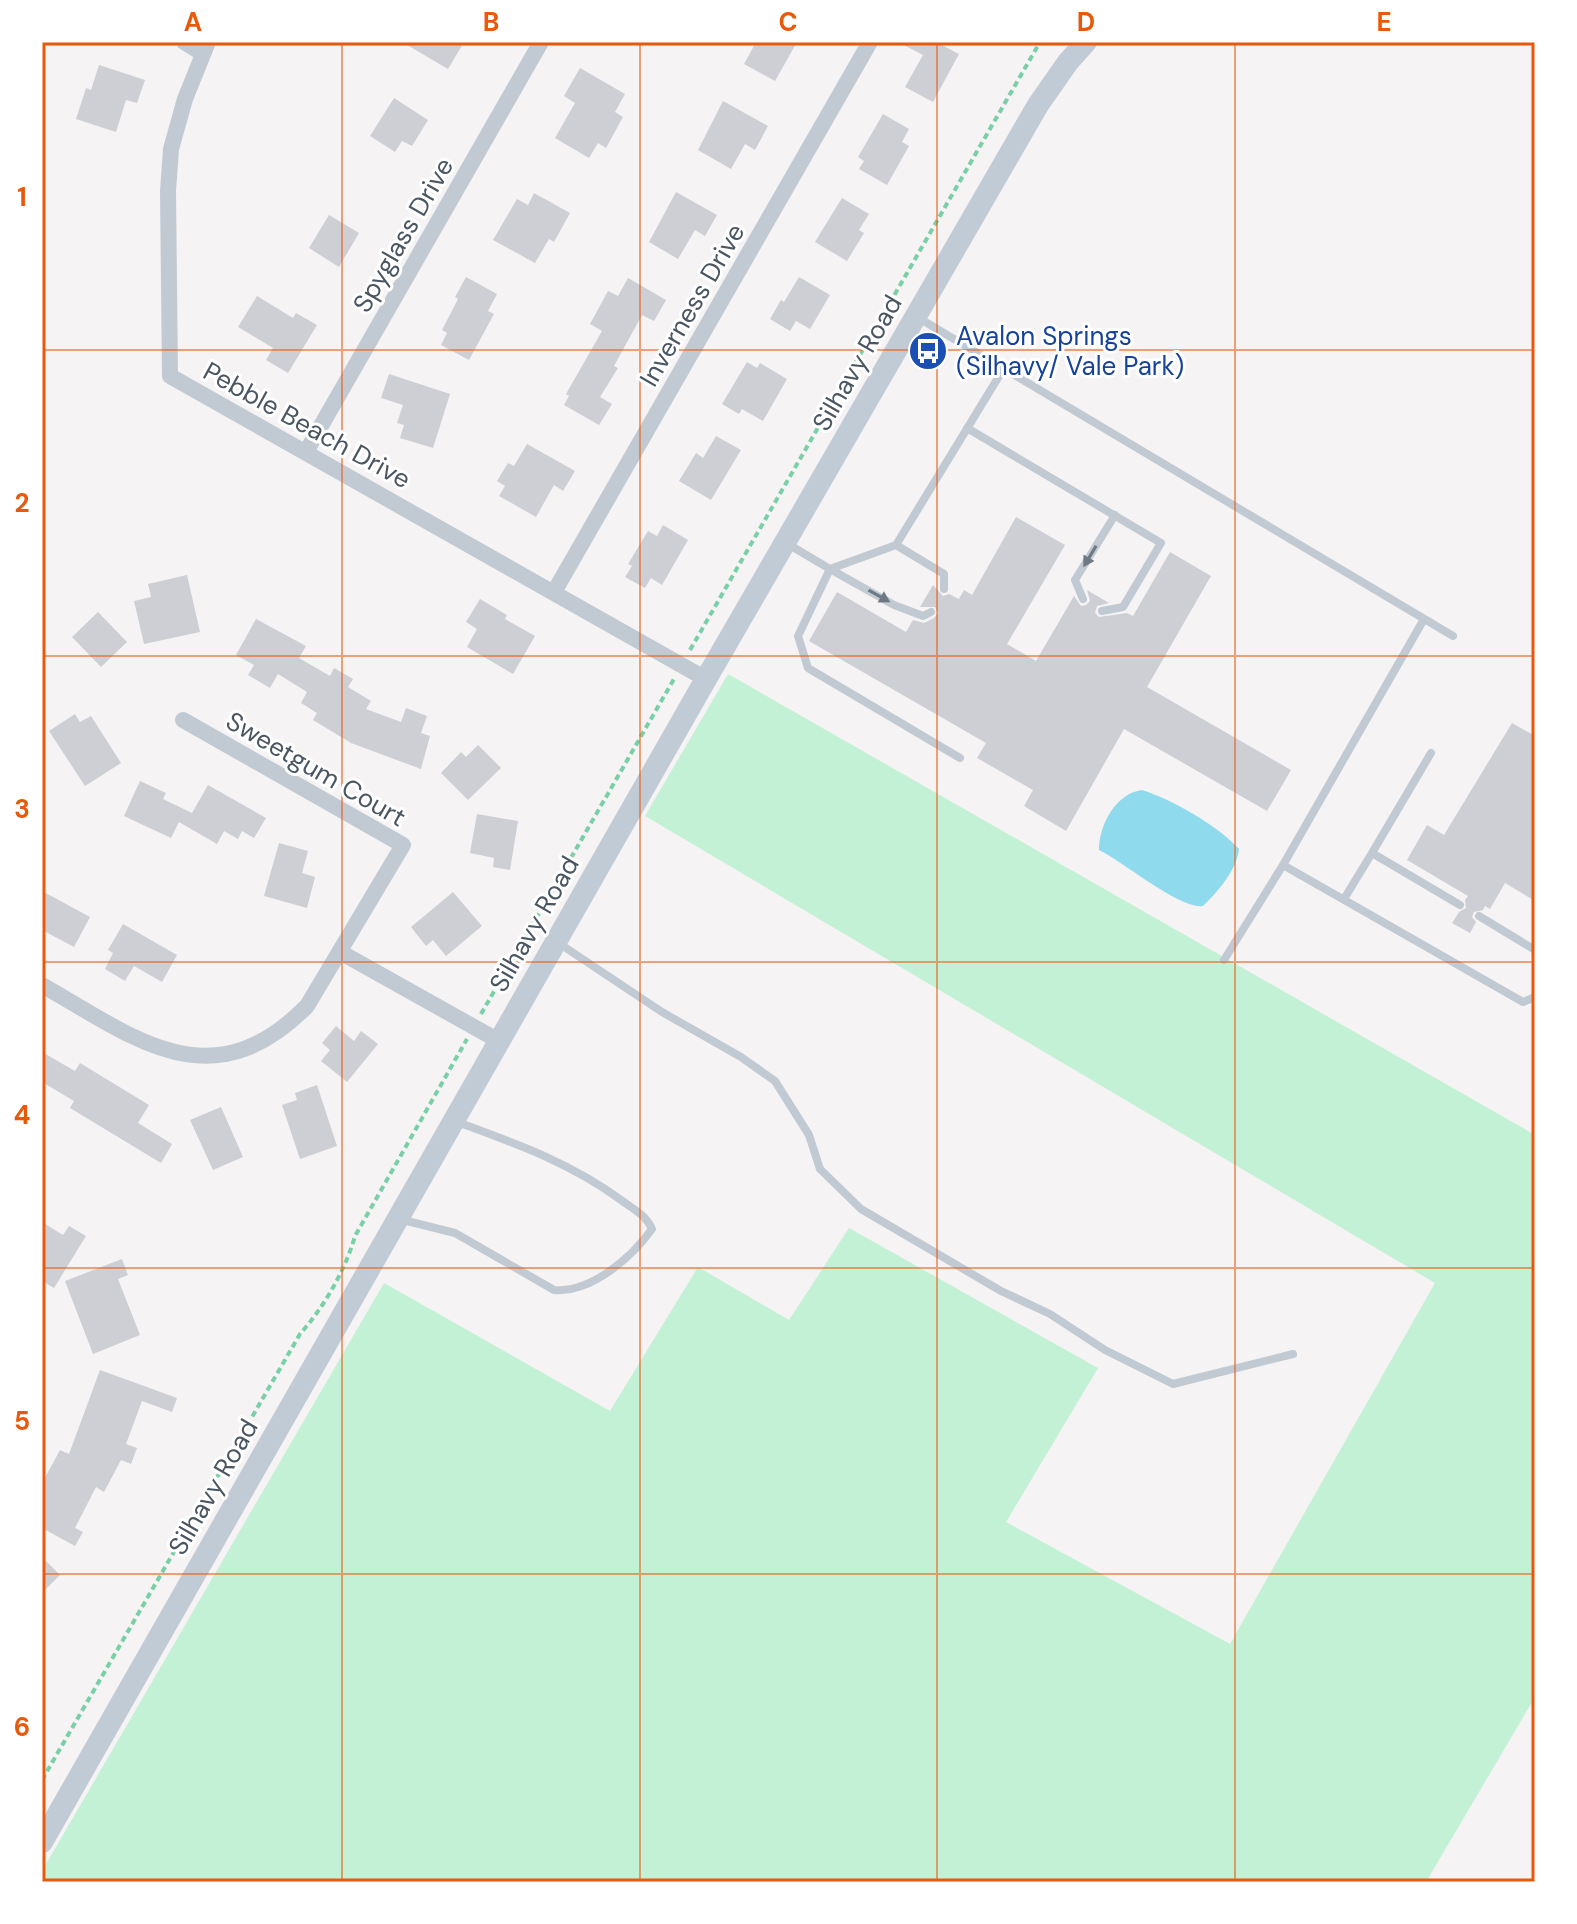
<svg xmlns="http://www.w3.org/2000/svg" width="1577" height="1924" font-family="'DM Sans',sans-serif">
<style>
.green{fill:#c3f1d5}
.water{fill:#90daee}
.building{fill:#cdcfd5}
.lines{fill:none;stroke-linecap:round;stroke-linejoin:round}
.path{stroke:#7ad0a6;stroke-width:4;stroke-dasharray:6 4;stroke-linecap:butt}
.lane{stroke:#c1cad2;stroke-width:8}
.street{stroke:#c1cad2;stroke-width:16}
.secondary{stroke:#c1cbd6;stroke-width:22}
.oneway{fill:#6e7983}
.grid{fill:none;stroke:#e8590c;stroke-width:2;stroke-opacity:0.55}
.labels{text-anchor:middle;stroke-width:6;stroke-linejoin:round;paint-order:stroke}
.street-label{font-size:26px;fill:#4a5661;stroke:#fff}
.transit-label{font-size:26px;fill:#164399;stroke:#fff;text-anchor:start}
.neatline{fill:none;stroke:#e8590c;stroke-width:3}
.grid-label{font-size:26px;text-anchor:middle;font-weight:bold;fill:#e8590c}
</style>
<rect width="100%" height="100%" fill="#f5f3f3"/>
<!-- green -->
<path class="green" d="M728,674L1535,1135V1697L1426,1882H42V1871L384,1283L610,1411L698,1267L789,1320L849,1228L1098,1368L1006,1522L1230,1644L1435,1283L645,816Z"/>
<!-- water -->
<path class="water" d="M1142,790C1173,800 1217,825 1239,849C1237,869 1218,892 1203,906C1179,909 1124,862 1099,850C1099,825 1116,793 1142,790Z"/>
<!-- building -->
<path class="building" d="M402,42H464L448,69Z
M756,42H797L775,81L744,64Z
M898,42H936L959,54L933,102L905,87L923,55Z
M99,65L145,80L137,103L126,100L116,132L76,119L86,88L91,90Z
M580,68L625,94L615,112L623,117L606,148L598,143L589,158L555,138L575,103L564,96Z
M394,98L428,120L412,146L402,141L395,152L370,136Z
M723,101L768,126L755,150L745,144L731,169L698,150Z
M883,114L909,129L902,142L909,146L887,185L859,169L864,161L858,157Z
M676,192L717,215L705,236L695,230L678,259L649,242Z
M534,193L570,213L554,242L549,239L535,263L493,240L517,199L528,205Z
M842,198L869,214L859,230L864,233L847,261L815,242Z
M329,215L359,233L339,267L309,248Z
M466,277L497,294L488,311L494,314L469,360L441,345L447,333L442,330L458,299L455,297Z
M799,277L830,295L810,329L796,321L790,331L770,319L781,300L784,302Z
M628,278L666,300L654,321L642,315L614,366L618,368L600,397L612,404L599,425L564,405L569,396L566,394L602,331L590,324L608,291L618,296Z
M257,296L293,318L296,313L317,325L288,373L266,360L273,348L238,327Z
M747,362L757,368L760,363L787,379L763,421L742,409L739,414L722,404Z
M389,374L450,394L433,448L400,438L404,425L397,423L403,405L381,398Z
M716,436L741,450L711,500L679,481L696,453L703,458Z
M527,444L575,471L563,491L554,485L536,517L499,496L505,486L497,481L508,463L514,466Z
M1016,517L1065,545L1007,644L1036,661L1074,596L1081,606L1086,605L1090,601L1087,590L1109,603L1097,606L1095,613L1099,617L1127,613L1133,616L1170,552L1211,576L1147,687L1291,770L1267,811L1124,729L1066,831L1024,806L1033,790L977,758L986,743L809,641L837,592L906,632L913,620L924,623L934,618L938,613L935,607H920L933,585L943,596L949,594L959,599L964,590L972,595Z
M663,525L688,540L662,585L651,578L645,588L625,577L632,566L628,564L648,531L657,536Z
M187,575L200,632L144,644L134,601L151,597L148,584Z
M480,599L507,615L505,619L535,636L513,674L467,647L477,629L466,622Z
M98,612L127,642L101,667L72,637Z
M256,619L306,646L299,658L330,676L334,668L353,679L348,687L371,701L366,709L401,722L406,708L427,716L421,733L430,736L421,769L351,743L313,720L317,713L301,703L307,692L278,674L270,688L248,675L254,665L236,655Z
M75,714L80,722L91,716L121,763L85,786L49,731Z
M1512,723L1535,736V901L1505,883L1490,909L1485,906L1483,910L1474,912L1472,917L1476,922L1470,933L1452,923L1459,912L1466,908L1465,900L1468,896L1407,860L1427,825L1444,835Z
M478,745L501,768L468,800L441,773L461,752L466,757Z
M140,781L166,793L163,799L192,813L208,785L266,818L254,838L242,831L238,839L224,831L217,844L179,822L171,838L124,816Z
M477,814L518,821L510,870L493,867L494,858L470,853Z
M279,843L308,851L302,873L315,877L307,908L264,896Z
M42,891L90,917L74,947L42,930Z
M453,892L482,926L446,956L433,940L426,946L411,927Z
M123,924L177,955L162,982L134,966L125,981L105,969L113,953L108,950Z
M336,1026L354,1041L361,1031L378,1044L347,1082L321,1061L330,1050L322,1043Z
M42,1052L75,1071L80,1063L149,1105L138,1123L172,1144L161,1163L70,1108L74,1101L42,1082Z
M317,1085L337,1146L300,1159L282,1105L297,1100L295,1093Z
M221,1107L243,1157L213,1170L190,1120Z
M42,1222L63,1235L69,1226L86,1236L54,1288L42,1281Z
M122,1259L128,1275L118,1279L140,1335L93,1354L65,1281Z
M100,1370L177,1398L172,1412L142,1401L126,1444L137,1448L131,1464L121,1460L104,1492L96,1487L75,1528L83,1532L75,1546L42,1528V1483L60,1450L69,1454Z
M42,1557L60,1575L42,1593Z"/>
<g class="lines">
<!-- path -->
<path class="path" d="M690,650L1040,42
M481,1014L674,679
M42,1780L300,1334C324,1307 345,1271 355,1236L467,1039"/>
<!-- lane -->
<path class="lane" d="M917,317L1453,636
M967,428L1161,543L1123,607L1102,611
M786,543L830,569L896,545L1004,368
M896,545L944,574V589
M1083,599L1075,580L1115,515
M931,612L923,616L894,605L830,569L798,636L808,668L960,758
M1372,853L1431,753
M1283,865L1523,1002L1535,997
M1344,899L1372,853L1460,905
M1479,916L1535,950
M557,942L662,1012L741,1057L775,1081L809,1135L820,1169L861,1209L1001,1291L1050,1314L1105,1350L1173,1384L1293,1354
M1224,960L1283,865L1424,619
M399,1219L455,1233L554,1290C591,1293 631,1258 652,1229C646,1215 633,1209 621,1200C569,1162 517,1144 457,1122"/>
<!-- street -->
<path class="street" d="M184,42L202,53
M208,42L185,99L171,149L168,191L170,376L706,679
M306,452L541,42
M554,592L870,42
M340,952L499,1041
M42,985C136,1039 212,1102 307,1006L403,845L183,720"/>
<!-- secondary -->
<path class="secondary" d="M42,1842L706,679L1038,105L1068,62L1086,42"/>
</g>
<!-- one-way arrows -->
<defs><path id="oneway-solid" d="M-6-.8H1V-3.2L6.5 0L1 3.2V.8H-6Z" transform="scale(2)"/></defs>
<g class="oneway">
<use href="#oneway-solid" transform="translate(1090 556) rotate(121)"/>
<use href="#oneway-solid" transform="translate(879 596) rotate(29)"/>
</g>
<!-- grid -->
<path class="grid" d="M342,42V1882M640,42V1882M937,42V1882M1235,42V1882M42,350H1535M42,656H1535M42,962H1535M42,1268H1535M42,1574H1535"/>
<!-- icons -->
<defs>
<g id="bus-disc" transform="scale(2)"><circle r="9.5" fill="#1a4fb4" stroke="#fff"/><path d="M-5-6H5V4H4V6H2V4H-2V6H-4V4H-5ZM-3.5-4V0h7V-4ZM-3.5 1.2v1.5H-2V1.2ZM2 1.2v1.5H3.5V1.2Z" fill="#fff"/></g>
</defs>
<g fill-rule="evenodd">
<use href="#bus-disc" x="928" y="351"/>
</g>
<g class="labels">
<!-- street labels -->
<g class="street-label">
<text transform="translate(403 235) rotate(-60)" y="9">Spyglass Drive</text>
<text transform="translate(692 305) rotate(-60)" y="9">Inverness Drive</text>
<text transform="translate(857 363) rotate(-60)" y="9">Silhavy Road</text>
<text transform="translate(307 425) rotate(29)" y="9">Pebble Beach Drive</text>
<text transform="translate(316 769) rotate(30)" y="9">Sweetgum Court</text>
<text transform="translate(534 924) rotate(-60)" y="9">Silhavy Road</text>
<text transform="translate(213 1487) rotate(-60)" y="9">Silhavy Road</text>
</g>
<!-- transit labels -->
<g class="transit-label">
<text x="956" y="345">Avalon Springs<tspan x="956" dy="30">(Silhavy/ Vale Park)</tspan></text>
</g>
</g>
<!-- border -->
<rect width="1577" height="1924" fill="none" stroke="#ffffff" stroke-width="88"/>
<rect x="44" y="44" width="1489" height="1836" class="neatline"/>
<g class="grid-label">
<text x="193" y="31">A</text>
<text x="491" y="31">B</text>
<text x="788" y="31">C</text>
<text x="1086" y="31">D</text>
<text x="1384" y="31">E</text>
<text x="22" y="206">1</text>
<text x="22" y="512">2</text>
<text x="22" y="818">3</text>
<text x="22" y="1124">4</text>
<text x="22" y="1430">5</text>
<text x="22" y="1736">6</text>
</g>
</svg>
